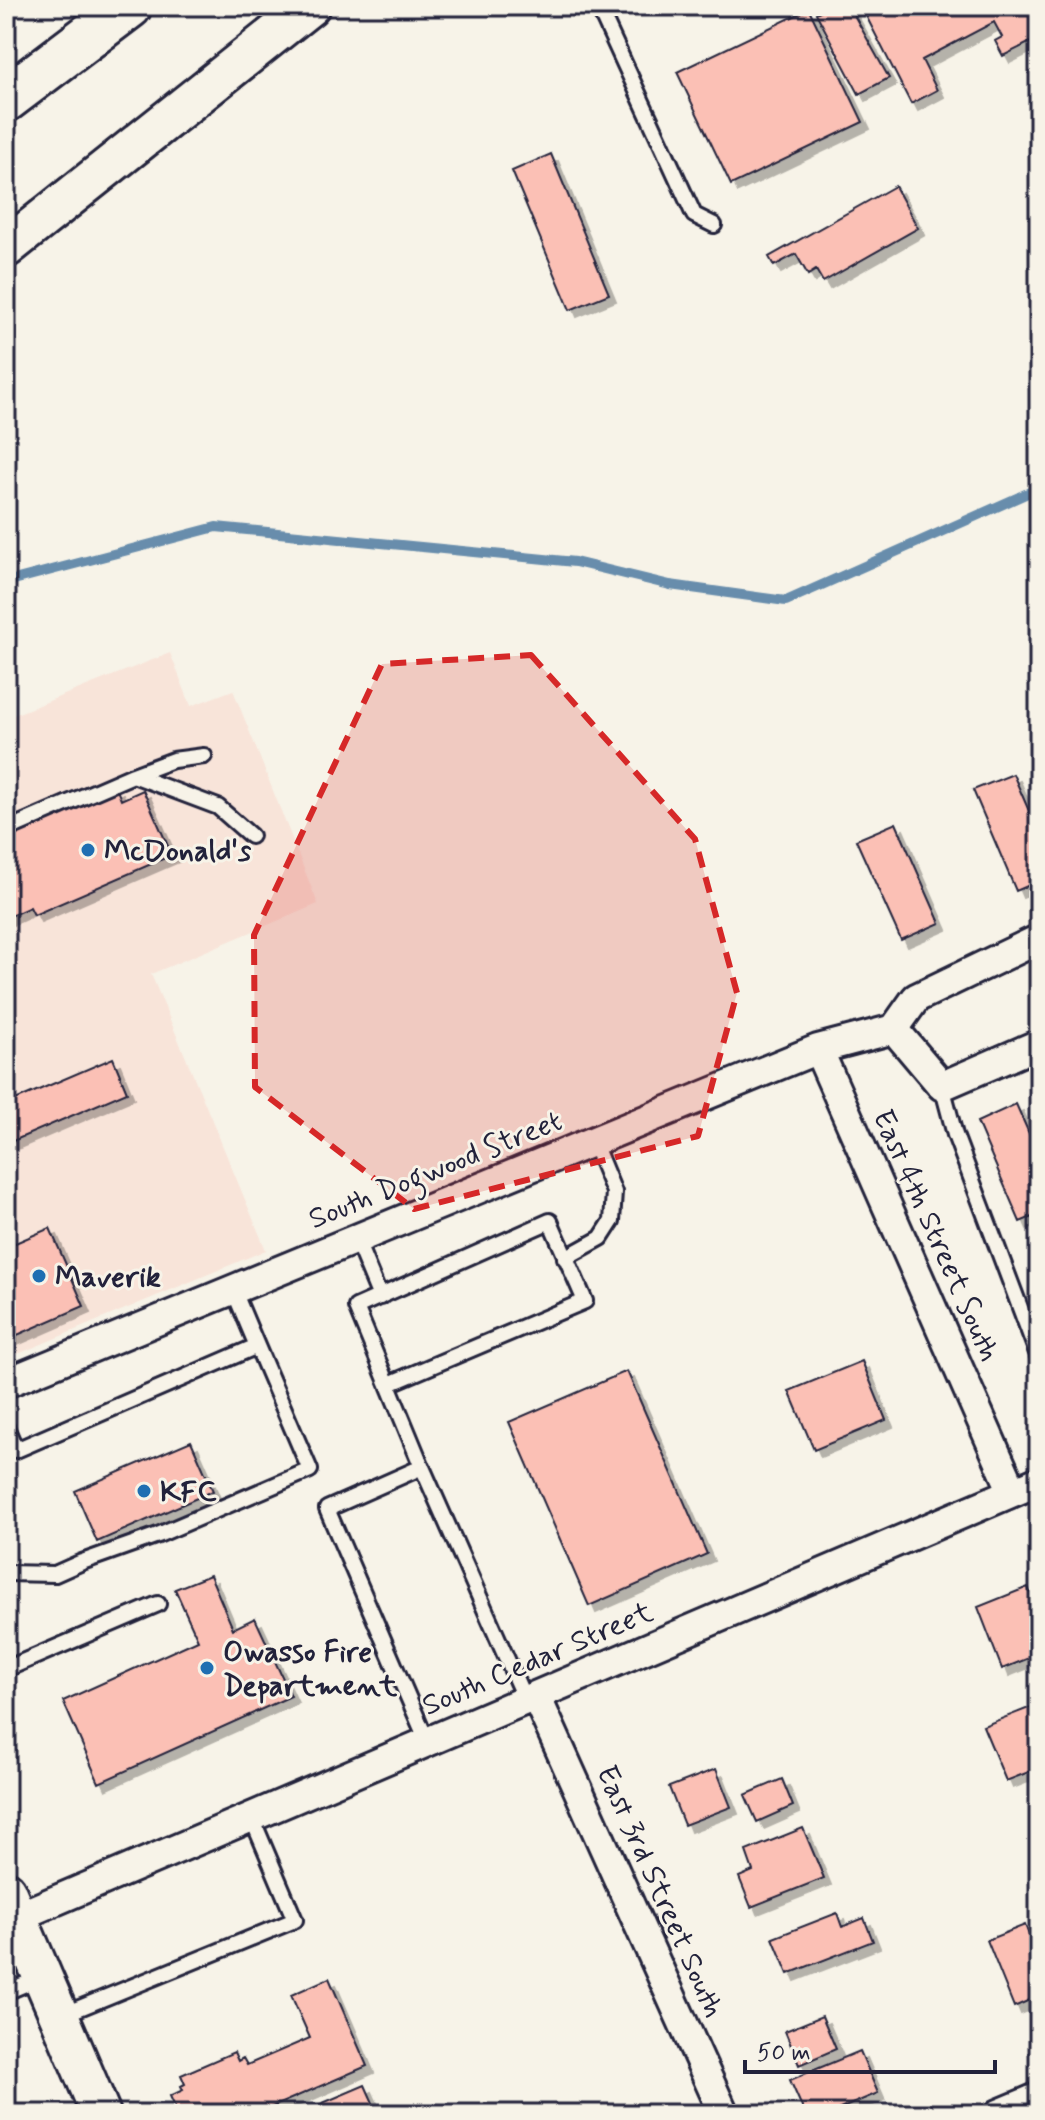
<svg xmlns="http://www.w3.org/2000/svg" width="1045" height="2120" font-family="Mynerve,sans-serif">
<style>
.built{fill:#f8e4d9}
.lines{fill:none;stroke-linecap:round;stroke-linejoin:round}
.stream{stroke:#688dac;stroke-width:10}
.building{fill:#fbc0b5;stroke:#22223b;stroke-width:2;filter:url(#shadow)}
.lane-casing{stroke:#22223b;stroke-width:20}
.street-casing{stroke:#22223b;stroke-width:34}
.secondary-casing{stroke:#22223b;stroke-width:44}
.highway-casing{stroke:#22223b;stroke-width:50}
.lane{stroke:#f7f3e8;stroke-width:14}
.street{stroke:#f7f3e8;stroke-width:28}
.secondary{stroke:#f7f3e8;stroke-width:38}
.highway{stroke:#f7f3e8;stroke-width:44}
.marked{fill:#d62828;fill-opacity:0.2;stroke:#d62828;stroke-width:6;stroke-dasharray:16 10;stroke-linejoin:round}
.poi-dot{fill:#1f6fb2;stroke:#f7f3e8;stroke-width:3}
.labels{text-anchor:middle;stroke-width:6;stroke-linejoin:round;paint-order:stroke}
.poi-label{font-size:30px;font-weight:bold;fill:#22223b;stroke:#f7f3e8;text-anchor:start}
.street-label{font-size:30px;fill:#22223b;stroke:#f7f3e8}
</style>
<defs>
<filter id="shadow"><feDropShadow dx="7" dy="7" stdDeviation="0" flood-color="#0004"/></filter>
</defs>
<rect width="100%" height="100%" fill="#f7f3e8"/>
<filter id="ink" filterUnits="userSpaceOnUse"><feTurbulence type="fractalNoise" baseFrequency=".0125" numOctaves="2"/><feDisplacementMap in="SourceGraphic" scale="16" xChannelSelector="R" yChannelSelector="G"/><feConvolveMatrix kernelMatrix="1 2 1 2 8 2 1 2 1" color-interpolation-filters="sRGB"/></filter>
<g filter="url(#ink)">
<!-- built -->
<path class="built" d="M170,653L191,706L233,690L318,904L151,974L266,1250L6,1359V718Z"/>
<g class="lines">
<!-- stream -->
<path class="stream" d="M6,582L216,527L575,562L670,585L786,601L1039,488"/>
</g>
<!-- building -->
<path class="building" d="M829,6H849L889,78L859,94L816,13Z
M861,6H1029L1039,25V38L1003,56L995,41L1002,37L994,22L922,60L937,90L911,104Z
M809,9L863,122L731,185L677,72Z
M551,154L609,294L570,310L512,171Z
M895,186L918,228L823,282L816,270L808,275L796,254L774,266L769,257Z
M1013,774L1039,834V881L1016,891L973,790Z
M116,787L121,800L143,790L172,855L34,915L30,907L6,918V845L16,841L13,832Z
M896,823L940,923L901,940L856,840Z
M113,1058L127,1092L6,1144V1104Z
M1016,1104L1039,1156V1214L1020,1222L977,1122Z
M50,1228L84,1306L6,1340V1247Z
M862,1361L886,1420L814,1450L789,1391Z
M627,1371L707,1554L589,1606L509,1422Z
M191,1441L213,1491L97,1542L75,1491Z
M210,1575L233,1629L255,1618L291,1696L99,1783L63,1701L198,1640L175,1589Z
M1028,1587L1039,1616V1654L1002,1669L978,1607Z
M1039,1704V1768L1006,1781L983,1726Z
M716,1769L731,1807L684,1825L669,1787Z
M782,1779L793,1806L757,1822L745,1795Z
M803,1828L824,1878L751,1907L739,1877L753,1871L746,1851Z
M837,1913L842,1927L864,1918L873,1941L788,1974L773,1938Z
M1025,1925L1039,1960V1996L1014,2007L987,1940Z
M329,1978L367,2066L256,2114H178L170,2096L183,2090L181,2086L185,2084L181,2075L234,2052L238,2061L243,2058L247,2065L310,2038L291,1995Z
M822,2016L836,2049L799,2065L785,2031Z
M860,2051L878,2093L828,2114H805L790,2080Z
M365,2085L378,2114H297Z"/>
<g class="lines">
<!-- lane casing -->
<g class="lane-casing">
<path id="lane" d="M598,6L694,215L714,225
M133,775L173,760L204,756
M6,824L15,826L133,775L218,807L251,836
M942,1086L955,1135L1039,1358
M356,1239L380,1297
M565,1258L601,1238L612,1221L614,1192L593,1141
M389,1384L585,1301L550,1221L356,1307L422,1467L525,1700
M6,1427L16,1450L257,1346L233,1289
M422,1467L327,1509L427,1741
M6,1573L55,1574L82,1562L158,1535L310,1470L257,1346
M6,1669L158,1604
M6,1992L42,1977
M60,2016L295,1920L251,1816"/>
</g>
<!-- street casing -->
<g class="street-casing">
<path id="street" d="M894,1029L942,1086L1039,1044
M818,1049L1013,1492
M6,1383L818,1049L894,1029L916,998L1039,939
M536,1696L724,2114
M17,1917L1039,1481
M999,2114L1039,2097"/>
</g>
<!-- secondary casing -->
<g class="secondary-casing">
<path id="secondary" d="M6,248L310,6
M6,1891L101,2114"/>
</g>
<!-- highway casing -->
<g class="highway-casing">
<path id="highway" d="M6,99L129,6"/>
</g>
<!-- lane -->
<use href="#lane" class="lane"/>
<!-- street -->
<use href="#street" class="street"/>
<!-- secondary -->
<use href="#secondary" class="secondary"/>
<!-- highway -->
<use href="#highway" class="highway"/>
</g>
</g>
<!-- marked area -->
<path class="marked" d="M531,655L695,839L737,993L698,1136L414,1209L255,1087L254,935L382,664Z"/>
<!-- markers -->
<g class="poi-dot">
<circle cx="88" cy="850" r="8"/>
<circle cx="39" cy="1276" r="8"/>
<circle cx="144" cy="1491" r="8"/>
<circle cx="207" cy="1668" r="8"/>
</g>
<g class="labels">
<!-- poi labels -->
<g class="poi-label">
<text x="104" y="860">McDonald's</text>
<text x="55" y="1286">Maverik</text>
<text x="160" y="1501">KFC</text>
<text x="223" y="1661">Owasso Fire<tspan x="223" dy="34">Department</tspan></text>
</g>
<!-- street labels -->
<g class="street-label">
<text transform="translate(435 1169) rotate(-22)" y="10">South Dogwood Street</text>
<text transform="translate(937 1235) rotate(66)" y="10">East 4th Street South</text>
<text transform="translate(537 1658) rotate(-23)" y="10">South Cedar Street</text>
<text transform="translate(661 1891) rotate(66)" y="10">East 3rd Street South</text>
</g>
</g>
<!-- margin -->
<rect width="1045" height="2120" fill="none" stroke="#f7f3e8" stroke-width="32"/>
<rect x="16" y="16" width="1013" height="2088" fill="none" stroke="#22223b" stroke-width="3" filter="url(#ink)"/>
<!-- scale -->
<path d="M745 2060v12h250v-12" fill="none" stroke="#22223b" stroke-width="4"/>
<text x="757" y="2060" font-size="24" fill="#22223b" stroke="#f7f3e8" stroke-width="6" paint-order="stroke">50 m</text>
</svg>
